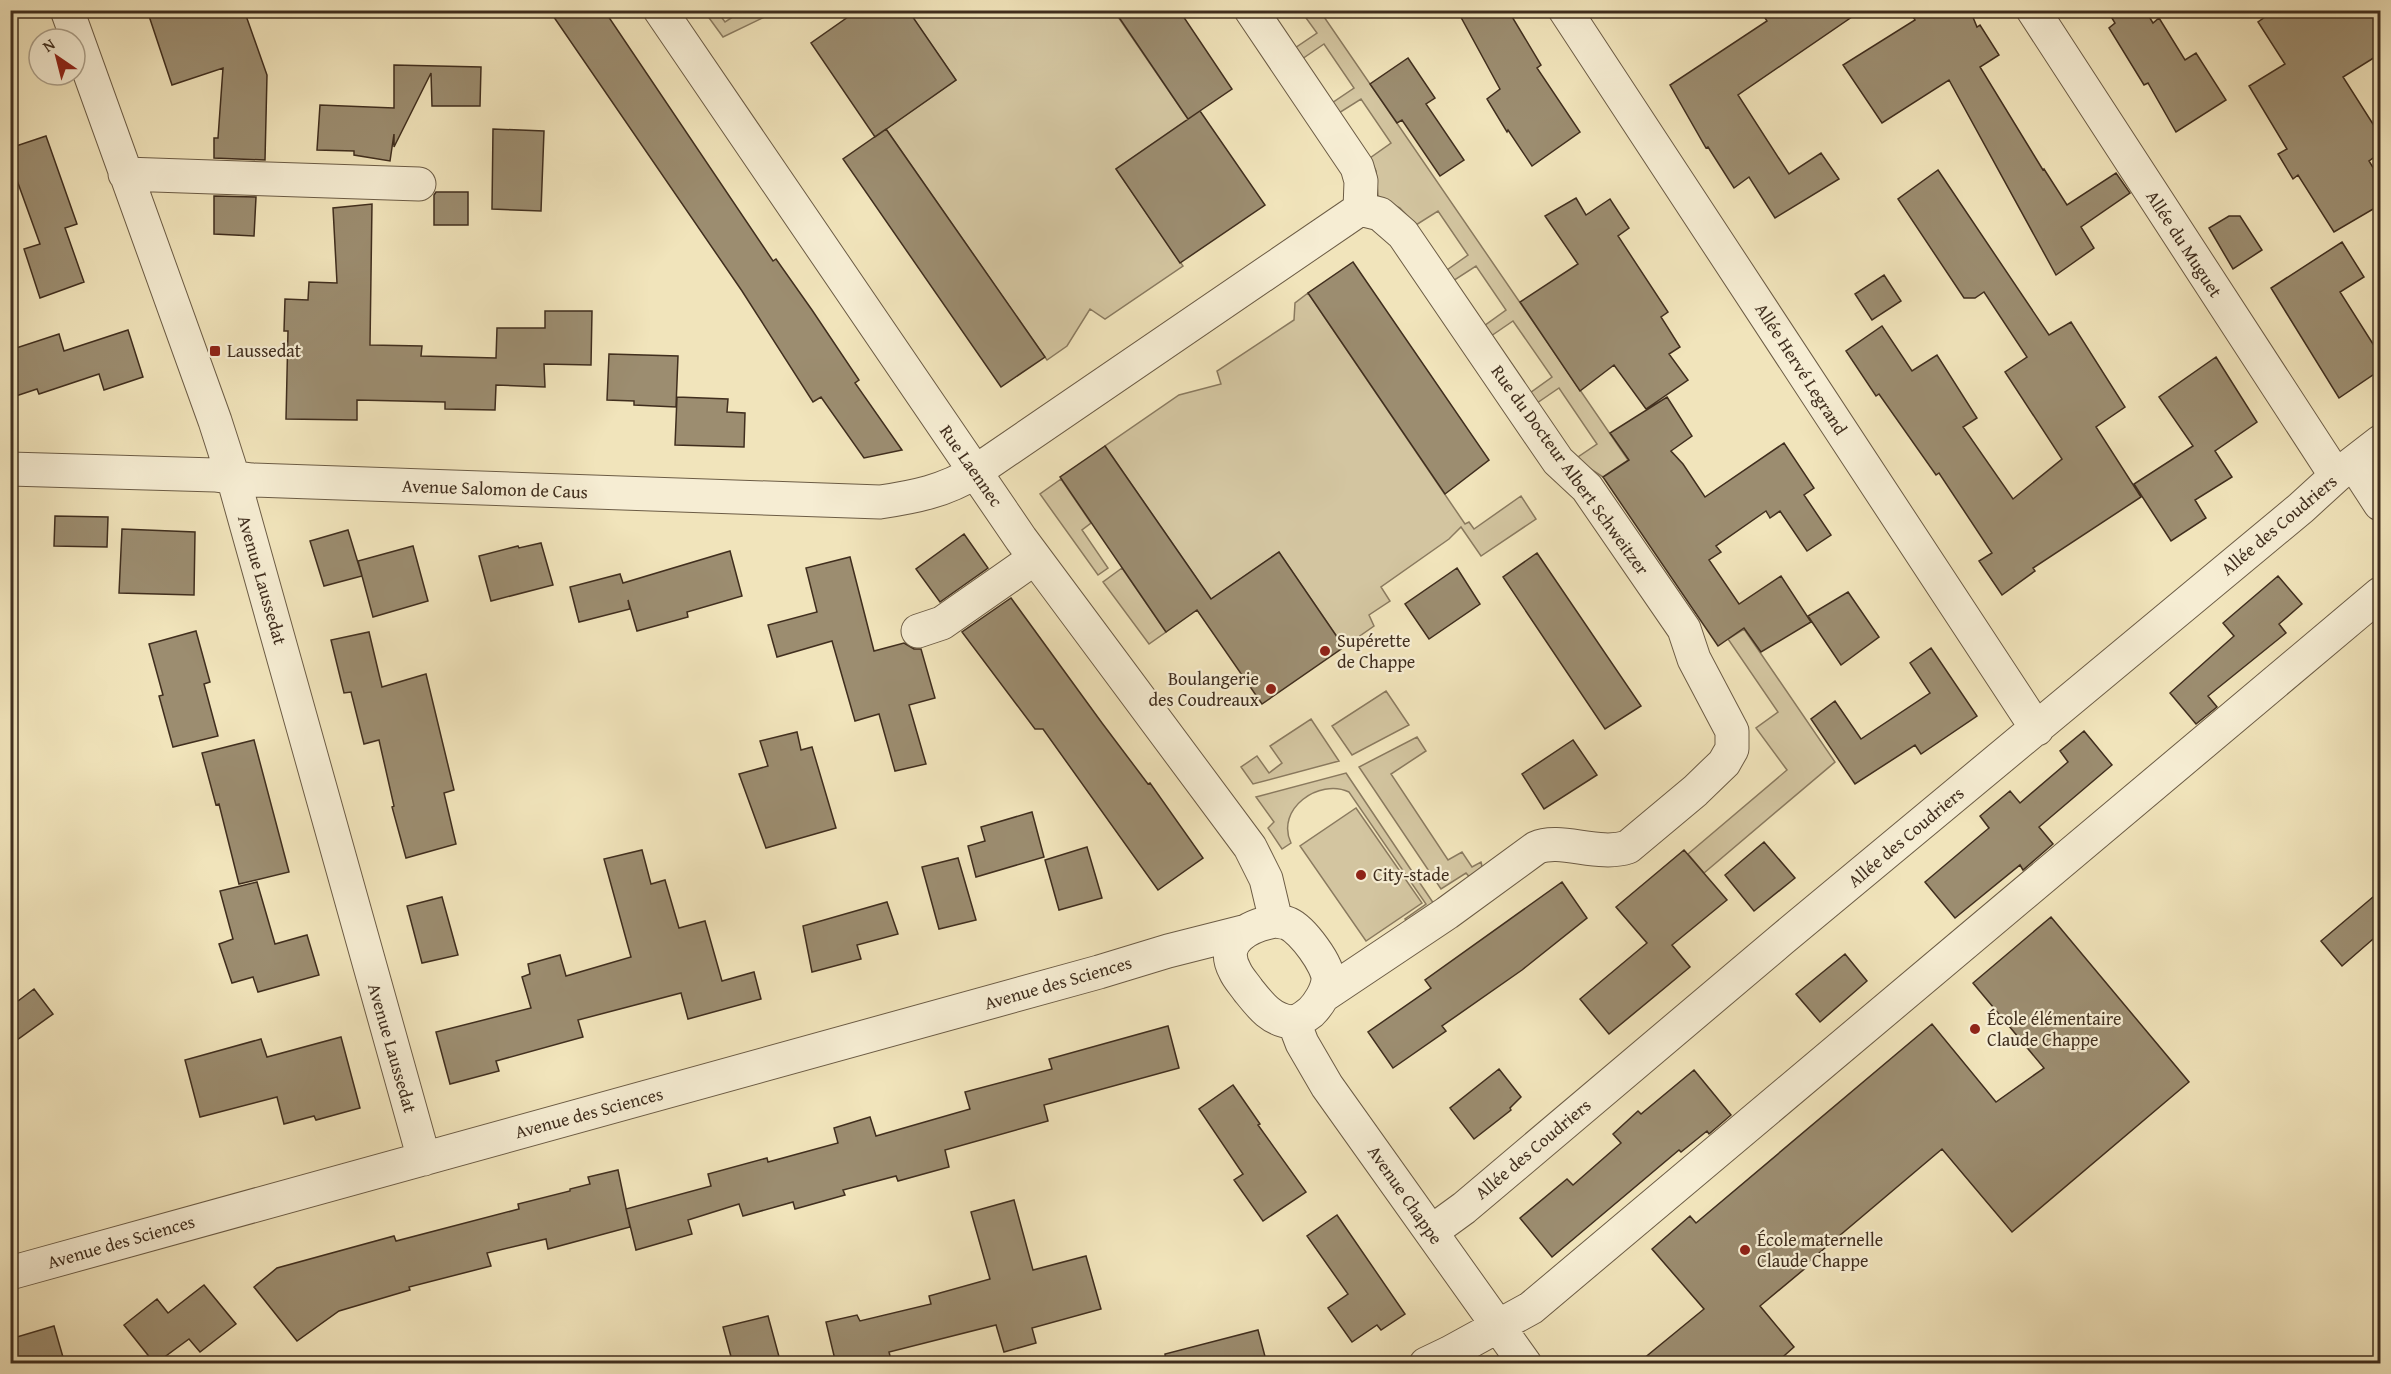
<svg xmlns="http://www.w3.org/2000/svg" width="2391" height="1374" font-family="'Gentium Book Plus',serif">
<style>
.green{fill:#d3c5a0;stroke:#8a7a5f;stroke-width:1.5}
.building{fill:#9c8d70;stroke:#402e1e;stroke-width:1.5}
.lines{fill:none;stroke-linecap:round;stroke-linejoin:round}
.minor-casing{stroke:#6c5c45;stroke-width:35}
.minor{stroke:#f6edd3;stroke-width:33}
.poi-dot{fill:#8f2418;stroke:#f6edd3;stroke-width:2}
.labels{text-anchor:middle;stroke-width:4.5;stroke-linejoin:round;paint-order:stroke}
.street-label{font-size:18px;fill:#402e1e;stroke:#f6edd3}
.poi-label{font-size:18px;fill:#402e1e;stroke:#f6edd3;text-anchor:start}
</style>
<rect width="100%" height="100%" fill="#f1e4bb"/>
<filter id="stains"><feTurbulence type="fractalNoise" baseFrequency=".00333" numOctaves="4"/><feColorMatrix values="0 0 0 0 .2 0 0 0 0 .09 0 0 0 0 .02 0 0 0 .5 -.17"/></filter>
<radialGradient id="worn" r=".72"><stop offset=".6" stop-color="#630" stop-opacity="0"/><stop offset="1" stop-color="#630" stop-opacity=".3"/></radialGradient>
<!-- green -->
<path class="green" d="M704,11H717L725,22L742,11H777L723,37Z
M908,11H1114L1188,119L1116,169L1183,266L1105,319L1090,309L1067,346L1047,360L886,129L956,80Z
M1301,11H1320L1628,460L1603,477L1575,459L1597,444L1559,388L1537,403L1530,393L1552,377L1513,321L1491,336L1484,326L1506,310L1476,266L1453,281L1447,270L1468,255L1438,211L1416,225L1400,208L1378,196L1376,171L1370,158L1391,143L1361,99L1339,113L1332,103L1354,88L1324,44L1302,59L1295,48L1317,33Z
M1308,293L1465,524L1469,522L1474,529L1521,496L1536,519L1481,556L1461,527L1449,539L1381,587L1390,601L1369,615L1374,626L1344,647L1279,552L1211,599L1105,446L1179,395L1221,384L1217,371L1294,320L1295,303Z
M1061,479L1091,523L1082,530L1108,568L1098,575L1040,494Z
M1122,568L1166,632L1149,644L1103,582Z
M1744,629L1835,762L1704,873L1688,854L1787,770L1756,728L1778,712L1728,639Z
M1386,691L1409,725L1352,755L1332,726Z
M1311,719L1339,761L1253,784L1241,767L1257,756L1269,773L1282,763L1270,746Z
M1417,737L1426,751L1391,774L1448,860L1462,852L1472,867L1481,862C1484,870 1477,875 1472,880L1466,873L1441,889L1359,767Z
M1346,773L1436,907L1408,923L1405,919L1426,904L1349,792C1319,778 1275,809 1291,843L1282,849L1268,828L1274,822L1256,797Z
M1356,808L1422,903L1366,941L1300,846Z"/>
<!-- building -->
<path class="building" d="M147,10H244L267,75L265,160L214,158V138H218L223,68L172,85Z
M549,10H604L773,261L776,259L812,310L859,380L855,383L902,450L864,458L821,397L813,402L742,291Z
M858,10H908L956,80L875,137L811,43Z
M1114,10H1179L1232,89L1188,119Z
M1457,10H1508L1541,65L1537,68L1580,132L1532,166L1508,130L1507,132L1487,99L1500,89Z
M1760,10H1862L1738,95L1789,174L1821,153L1839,179L1775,218L1749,177L1734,188L1708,147L1706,148L1670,85L1767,21Z
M1909,10H1970L1977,27L1980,25L1999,55L1980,67L2043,170L2044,169L2067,205L2116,173L2130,193L2081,227L2094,248L2056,275L1949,80L1882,123L1843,65L1915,20Z
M2107,10H2145L2153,23L2159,18L2185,60L2196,53L2226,100L2176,132L2148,83L2144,85L2109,28L2115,23Z
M2275,10H2380V54L2343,77L2380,135V153L2369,161L2380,179V205L2334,232L2298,175L2293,179L2278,154L2287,149L2249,86L2285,64L2258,22Z
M1408,58L1435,98L1426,104L1464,160L1440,176L1402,120L1397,123L1370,84Z
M394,65L481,67L480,106H432L431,73L394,147V134L390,161L354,155V151L317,150L320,105L394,108Z
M1200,111L1265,205L1180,263L1116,169Z
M493,129L544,131L541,211L492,209Z
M886,129L1045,357L1001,387L843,159Z
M46,136L77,224L65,228L84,282L40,298L24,249L40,244L10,161V148Z
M1938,170L2049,335L2071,322L2125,407L2096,427L2141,497L2033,568L2035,571L2002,595L1979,561L1992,553L1939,473L1936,475L1879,394L1876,396L1846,351L1882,326L1912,371L1937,355L1977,418L1963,427L2013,499L2062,459L2005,372L2027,357L1984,292L1975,298H1964L1898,199Z
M436,192H468V225H434V195Z
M214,196L256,197L254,236L214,234Z
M1576,198L1586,215L1610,199L1629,228L1618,236L1668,312L1661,317L1680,347L1669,354L1688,380L1646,409L1614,365L1580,391L1520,302L1578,264L1545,216Z
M372,204L370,345L422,346L421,356L496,358L497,328H545V311H592L591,365L544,364L545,387L496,385L495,410L445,409V402L357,400V420L286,419L288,331H284L285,299L308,300L309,282L337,283L333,208Z
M2229,216H2240L2262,250L2233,269L2209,228Z
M2342,242L2364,277L2340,292L2380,355V370L2339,398L2271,288Z
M1353,262L1489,460L1445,494L1308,293Z
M1884,275L1901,301L1872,320L1855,294Z
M128,330L143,377L104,390L99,374L39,394L37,389L10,398V350L59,334L64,351Z
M609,354L678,356L676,407L634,405V401L607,400Z
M2216,357L2257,422L2215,451L2232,477L2195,500L2206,518L2171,541L2134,484L2193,446L2159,397Z
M677,397L728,399L727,412L745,413L744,447L675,445Z
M1667,397L1692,436L1671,451L1683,464L1705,497L1784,443L1814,488L1804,495L1831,535L1807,551L1780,511L1770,518L1766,511L1716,546L1721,552L1709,560L1739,604L1781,576L1811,622L1761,652L1744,628L1718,646L1603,477L1629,460L1610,433Z
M1105,446L1211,599L1279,552L1344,647L1262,704L1197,610L1166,632L1060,477Z
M55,516L108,517L107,547L54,546Z
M122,529L195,532L194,595L119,593Z
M348,530L362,576L324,586L310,541Z
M964,534L988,568L940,602L916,569Z
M541,543L553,585L491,601L479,556L518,546L519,548Z
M413,546L428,601L373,617L358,561Z
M730,551L742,596L687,612L688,617L637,631L628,600L630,609L579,622L570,587L620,574L623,583Z
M1537,553L1641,706L1605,729L1503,577Z
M850,557L874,651L904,643L914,649H921L935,698L909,705L926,764L895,771L879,714L855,721L832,641L777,657L768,625L817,612L806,568Z
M1457,568L1480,604L1429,639L1405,604Z
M2278,576L2302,604L2279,624L2286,633L2208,696L2217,707L2196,724L2170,693L2234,636L2223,623Z
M1848,592L1879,637L1841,665L1808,616Z
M1011,598L1102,723L1148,784L1150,783L1203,858L1158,890L1043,729H1035L962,632Z
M196,631L210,682L204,684L218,736L173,747L159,696L163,695L149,644Z
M369,632L382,687L426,674L454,790L444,793L456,844L406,858L392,807L394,806L379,740L364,744L351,692L344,693L331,640Z
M1931,648L1977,716L1921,754L1915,745L1855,784L1811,719L1835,701L1861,739L1930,693L1910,663Z
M2084,731L2112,765L2039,827L2053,844L2023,870L2020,865L1955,918L1925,882L1989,828L1980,816L2010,791L2020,803L2068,762L2060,751Z
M797,732L801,750L812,747L836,828L766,848L739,774L768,766L760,741Z
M254,740L289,872L239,884L219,804L216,805L202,753Z
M1573,740L1597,775L1544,809L1522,774Z
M1032,812L1044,857L976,877L968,846L985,841L981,827Z
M1764,842L1795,878L1754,911L1725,875Z
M1087,847L1102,898L1059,910L1045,860Z
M642,850L651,884L665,880L679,928L705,921L722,981L754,972L761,999L688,1019L681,993L578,1020L583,1037L496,1061L499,1071L450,1084L436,1032L531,1008L522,977L530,974L528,964L560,955L566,976L631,957L604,859Z
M1684,850L1727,900L1672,945L1690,967L1609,1034L1580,999L1647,943L1616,907Z
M958,858L976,920L939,929L922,867Z
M257,882L275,944L307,935L319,975L258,992L253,977L232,983L219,944L233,939L220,891Z
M1562,882L1587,918L1522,970L1442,1026L1446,1031L1393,1068L1368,1032L1431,988L1425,980Z
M2380,891V933L2342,966L2321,941Z
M442,897L458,955L422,963L407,906Z
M887,902L898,934L857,945L861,959L812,972L803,926Z
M2051,917L2189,1082L2012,1232L1942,1149L1806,1264L1808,1266L1760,1306L1794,1347L1775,1364H1637L1704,1309L1652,1249L1690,1216L1696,1223L1932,1024L1996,1102L2044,1068L1973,983Z
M1845,954L1867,981L1820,1022L1796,994Z
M34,989L53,1014L10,1045V1007Z
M1168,1026L1179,1068L1044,1105L1048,1121L945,1150L949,1167L898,1181L896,1176L843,1190L845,1195L795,1209L793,1202L743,1216L739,1204L688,1220L692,1234L636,1250L626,1209L711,1186L708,1174L767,1158L768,1162L838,1143L834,1128L870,1117L876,1136L970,1109L965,1092L1052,1069L1049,1059Z
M341,1037L360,1108L316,1120L314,1116L284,1124L277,1097L200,1117L185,1060L261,1039L267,1057Z
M1499,1069L1521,1097L1510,1108L1511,1110L1474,1139L1450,1108Z
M1694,1070L1731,1115L1709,1134L1707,1131L1681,1152L1679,1150L1552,1257L1520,1218L1567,1179L1573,1185L1621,1143L1613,1134L1638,1111L1641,1114Z
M1233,1085L1260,1124L1258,1125L1306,1192L1263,1221L1234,1180L1243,1174L1199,1109Z
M618,1170L630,1227L548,1249L546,1239L487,1253L491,1266L409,1287L410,1290L339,1311L297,1341L254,1287L277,1268L394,1236L396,1241L519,1209L518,1204L570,1191V1189L590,1184L588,1177Z
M1014,1200L1033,1270L1086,1256L1101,1309L1032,1328L1036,1343L1004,1352L996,1325L889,1352L892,1364H836L826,1322L857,1315L860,1321L931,1304L929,1296L990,1279L971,1212Z
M1337,1215L1405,1314L1381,1330L1377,1325L1352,1342L1328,1308L1348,1294L1307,1236Z
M204,1285L236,1324L200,1352L189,1339L155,1364L124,1325L157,1299L168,1313Z
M768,1316L781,1364H733L723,1327Z
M54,1326L65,1364H10V1339Z
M1258,1330L1267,1364H1166L1165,1354Z"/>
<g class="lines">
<!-- minor casing -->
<g class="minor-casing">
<path id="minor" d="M67,10L215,421L233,477L424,1159
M660,10L1021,539L1250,847L1266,879L1276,921
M1251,10L1357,167L1361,181L1360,209
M1565,10L2037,729
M2033,10L2336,476
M125,174L419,184
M2354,464L2380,504
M10,469L215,475L252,480L880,502C914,497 945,491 975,472L1360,209
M918,631L942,623L1035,558
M1276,921C1280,922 1285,922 1289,924C1302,930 1329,965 1328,980C1327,991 1319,1004 1311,1012C1306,1016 1298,1022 1291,1022C1271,1020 1260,1005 1248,990C1244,984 1238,978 1235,971C1218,940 1251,925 1276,921Z
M1323,996L1447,913L1536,848C1560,837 1598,857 1628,847L1695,791L1724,763L1732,749V731L1694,659L1684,629L1587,488L1558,461L1403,234L1380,214L1360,209
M1294,1022L1302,1043L1327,1086L1525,1364
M1431,1232L1464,1208L1781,940L2301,508L2336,476L2380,442
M10,1273L1099,972L1168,951L1243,932
M1426,1364L1449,1353L1531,1308L2380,594"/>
</g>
<!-- minor -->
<use href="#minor" class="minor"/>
</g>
<!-- markers -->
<g class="poi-dot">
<rect x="209" y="345" width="12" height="12" rx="3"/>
<circle cx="1325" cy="651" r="6"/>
<circle cx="1271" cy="689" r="6"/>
<circle cx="1361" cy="875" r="6"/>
<circle cx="1975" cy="1029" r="6"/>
<circle cx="1745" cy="1250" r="6"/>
</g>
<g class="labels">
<!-- street labels -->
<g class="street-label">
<text transform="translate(2184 244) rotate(57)" y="6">Allée du Muguet</text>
<text transform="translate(1801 369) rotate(57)" y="6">Allée Hervé Legrand</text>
<text transform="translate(971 466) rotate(55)" y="6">Rue Laennec</text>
<text transform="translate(1570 470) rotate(54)" y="6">Rue du Docteur Albert Schweitzer</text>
<text transform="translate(495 489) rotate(2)" y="6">Avenue Salomon de Caus</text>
<text transform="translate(2279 525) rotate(-40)" y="6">Allée des Coudriers</text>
<text transform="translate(262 580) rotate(74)" y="6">Avenue Laussedat</text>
<text transform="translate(1906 837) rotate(-40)" y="6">Allée des Coudriers</text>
<text transform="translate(1058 983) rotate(-16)" y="6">Avenue des Sciences</text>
<text transform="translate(392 1048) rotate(74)" y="6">Avenue Laussedat</text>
<text transform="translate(589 1113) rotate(-15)" y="6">Avenue des Sciences</text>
<text transform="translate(1533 1149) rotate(-40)" y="6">Allée des Coudriers</text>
<text transform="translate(1405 1195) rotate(55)" y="6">Avenue Chappe</text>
<text transform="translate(121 1242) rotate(-16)" y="6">Avenue des Sciences</text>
</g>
<!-- poi labels -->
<g class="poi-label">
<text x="227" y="357">Laussedat</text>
<text x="1337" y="647">Supérette<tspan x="1337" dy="21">de Chappe</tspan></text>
<text x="1259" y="685" text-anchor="end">Boulangerie<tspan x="1259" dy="21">des Coudreaux</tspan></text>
<text x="1373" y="881">City-stade</text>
<text x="1987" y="1025">École élémentaire<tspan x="1987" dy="21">Claude Chappe</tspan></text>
<text x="1757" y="1246">École maternelle<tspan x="1757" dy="21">Claude Chappe</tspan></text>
</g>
</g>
<!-- margin -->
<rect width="2391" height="1374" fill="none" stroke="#f1e4bb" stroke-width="36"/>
<rect x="12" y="12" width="2367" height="1350" fill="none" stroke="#402e1e" stroke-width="3"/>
<rect x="18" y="18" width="2355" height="1338" fill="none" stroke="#402e1e" stroke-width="1.5"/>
<!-- north arrow -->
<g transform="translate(57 57) rotate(325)"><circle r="28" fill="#f6edd3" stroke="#ada18b" stroke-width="1.5"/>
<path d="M0-4.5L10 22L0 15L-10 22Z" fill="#8f2418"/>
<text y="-9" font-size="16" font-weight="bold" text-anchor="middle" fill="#402e1e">N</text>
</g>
<rect width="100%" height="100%" filter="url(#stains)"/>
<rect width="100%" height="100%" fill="url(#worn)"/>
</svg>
